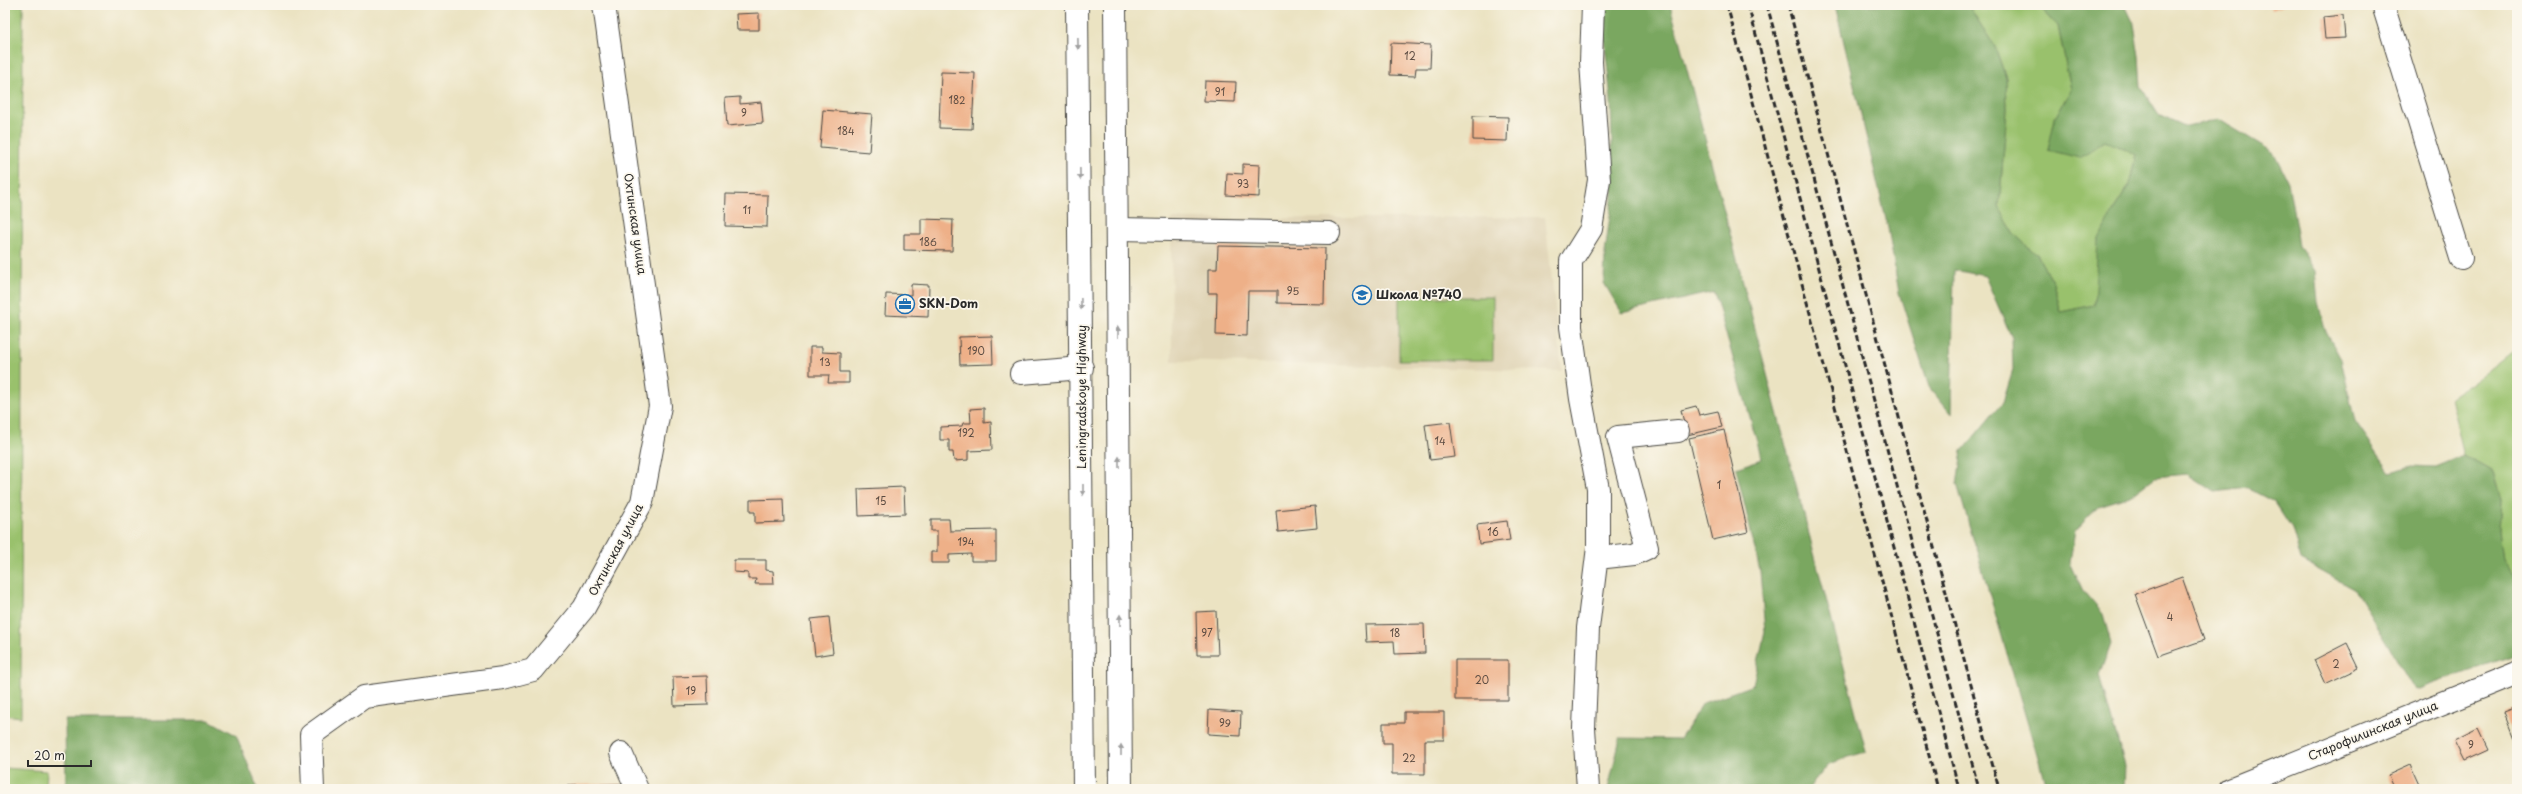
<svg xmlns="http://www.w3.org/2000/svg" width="2522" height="794" font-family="'Playpen Sans',sans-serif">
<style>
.built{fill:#dfd3b4}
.green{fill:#99c16c;stroke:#62764c}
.forest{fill:#7aa760;stroke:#526946}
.building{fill:#eeb088}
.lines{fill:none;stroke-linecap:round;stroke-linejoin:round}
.minor-casing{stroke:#484742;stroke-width:24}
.highway-casing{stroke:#484742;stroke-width:24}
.minor{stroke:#fff;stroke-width:22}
.highway{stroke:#fff;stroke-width:22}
.rail{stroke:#2b2b2b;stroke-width:3;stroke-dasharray:6 3;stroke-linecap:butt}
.oneway{fill:#a0a0a0}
.labels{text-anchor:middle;stroke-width:3.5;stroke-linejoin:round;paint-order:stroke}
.number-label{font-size:10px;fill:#5c4c42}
.street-label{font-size:12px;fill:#2b2b2b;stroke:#fbf7ec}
.poi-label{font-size:12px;font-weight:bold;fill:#2b2b2b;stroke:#fbf7ec;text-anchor:start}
</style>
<rect width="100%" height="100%" fill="#fbf7ec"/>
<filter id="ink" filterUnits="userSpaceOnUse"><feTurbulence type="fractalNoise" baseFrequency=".025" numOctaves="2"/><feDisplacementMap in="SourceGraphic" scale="8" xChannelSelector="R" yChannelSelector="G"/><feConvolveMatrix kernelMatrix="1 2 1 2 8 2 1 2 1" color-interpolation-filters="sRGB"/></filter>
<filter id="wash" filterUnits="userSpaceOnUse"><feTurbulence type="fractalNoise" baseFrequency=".012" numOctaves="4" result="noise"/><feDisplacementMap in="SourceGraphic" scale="16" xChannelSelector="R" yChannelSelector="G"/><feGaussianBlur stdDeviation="0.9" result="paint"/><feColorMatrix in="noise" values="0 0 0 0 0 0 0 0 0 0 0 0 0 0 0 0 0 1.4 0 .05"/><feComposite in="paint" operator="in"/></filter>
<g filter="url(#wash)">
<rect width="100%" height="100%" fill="#ebe3c2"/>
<!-- built -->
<path class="built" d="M1545,217L1562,371L1172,361L1171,219Z"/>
<!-- green -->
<path class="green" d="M5,5H23L21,717L5,715Z
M1968,5H2038L2058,26L2071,89L2055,118L2080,158L2105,141L2136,154L2129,186L2112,212L2097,274L2094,305L2061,312L2053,283L2037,255L2014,234L1999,207L2007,109L2006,78L1995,47Z
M1399,297H1493V360H1399Z
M2517,348V582L2503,560L2499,530L2501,500L2493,471L2464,455L2450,397L2480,377Z
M5,768L47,771L46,789H5Z"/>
<!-- forest -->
<path class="forest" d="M1604,5H1670L1866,751L1829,764L1808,789H1608L1620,738L1680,739L1703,703L1753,685L1765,632L1760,571L1736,468L1762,459L1714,292L1622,313L1604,283L1605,253L1613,193L1611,101L1603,25Z
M1835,5H1968L1995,47L2006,78L2007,109L1999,207L2014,234L2037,255L2053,283L2061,312L2094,305L2098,241L2112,212L2129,186L2136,154L2105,141L2080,158L2048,150L2055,118L2071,89L2058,26L2038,5H2125L2134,24L2139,56L2141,87L2158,114L2187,127L2218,119L2273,152L2288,182L2299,245L2315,271L2318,302L2326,332L2341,359L2355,422L2390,472L2413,466L2435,467L2464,455L2493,471L2501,500L2499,530L2503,560L2517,582V654L2415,690L2355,590L2301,560L2292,529L2274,502L2247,488L2215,492L2187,474L2155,477L2130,496L2099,506L2075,531L2070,562L2083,591L2103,614L2111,643L2099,676L2125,766L2124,789H2047L1957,484L1962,451L2003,402L2013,370L2012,338L1985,276L1954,270L1951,414L1929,387L1899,293L1888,228Z
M65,720H209L236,735L258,789H66Z"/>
<g id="blocks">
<!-- building -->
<path class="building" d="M2270,5H2286L2271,10Z
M759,13V30H737L736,14Z
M2343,15L2345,38L2325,39L2323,17Z
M1391,43L1431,45L1430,68H1416L1415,76L1390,75Z
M941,72L975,73L972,129L939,128Z
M1205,81L1236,82L1235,102L1204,101Z
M740,97V104L761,102L763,123L727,126L725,98Z
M823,110L872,114L869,152L820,148Z
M1473,116L1508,117L1507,141L1473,140Z
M1243,164L1260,165L1259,197L1226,195L1227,173L1243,174Z
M726,194L768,195L767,227L725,226Z
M921,219L953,220L952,251L904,250V234H921Z
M1218,246L1325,248L1324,304L1277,303V291H1248L1247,336L1216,335L1217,293H1208V269H1217Z
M911,284L929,285L928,317L885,315L886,294L911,295Z
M992,336L993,364L960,365L959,337Z
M810,347H822V352L840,353V372H849V383H828L829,375H810Z
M1696,406L1699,415L1718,411L1722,427L1687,435L1681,410Z
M984,408V423L991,422L992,450L968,451V460L954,461L953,452H949V440H940V427L962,426L963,423H971L970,409Z
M1450,422L1455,457L1430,460L1425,425Z
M1724,430L1748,532L1713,540L1689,438Z
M904,487L905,514L859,516L858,489Z
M783,499L784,522L755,523V512H750V500Z
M1315,506L1317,528L1278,532L1276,510Z
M931,519H949L950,531L996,530V561H971V554L949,555V563H931V552H937V531H931Z
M1507,521L1510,540L1479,544L1477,525Z
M734,560H766V570L773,571L774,584H755L756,579H748V573L734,572Z
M2182,577L2204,640L2158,656L2135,594Z
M1216,611L1218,655H1197L1196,612Z
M829,617L833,653L815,656L811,619Z
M1424,624L1425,653L1395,654L1394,641L1366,642L1365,625Z
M2347,643L2359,668L2325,684L2314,660Z
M1455,660H1508V700H1455Z
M707,676L708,705L674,706L673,677Z
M2517,708V746L2504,713Z
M1209,710L1241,712L1240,736L1208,734Z
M1404,712H1444V740H1425V774H1392V743H1383V723H1404Z
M2478,729L2488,750L2464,761L2454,741Z
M2410,765L2420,787L2394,789L2388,775Z
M621,784V789H569V785Z"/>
</g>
</g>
<g filter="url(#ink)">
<use href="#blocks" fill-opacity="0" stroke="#484742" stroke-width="1"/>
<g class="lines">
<!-- minor casing -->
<g class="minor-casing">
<path id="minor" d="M2383,5L2461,258
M1118,229L1329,233
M1021,373L1082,368
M1597,558L1634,554L1647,548L1618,437L1678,431
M621,753L637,789
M313,789L311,735L364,697L503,678L533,670L584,608L642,502L660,406L604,5
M1588,789L1584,728L1588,628L1598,547V489L1581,399L1571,327V261L1591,229L1599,180L1591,62L1593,5
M2230,789L2517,673"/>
</g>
<!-- highway casing -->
<g class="highway-casing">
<path id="highway" d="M1077,5L1084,789
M1115,5L1121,789"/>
</g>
<!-- minor -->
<use href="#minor" class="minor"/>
<!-- highway -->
<use href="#highway" class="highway"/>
<!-- rail -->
<path class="rail" d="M1727,5L1938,789
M1748,5L1959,789
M1767,5L1979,789
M1788,5L1999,789"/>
</g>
<!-- one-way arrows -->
<defs><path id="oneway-solid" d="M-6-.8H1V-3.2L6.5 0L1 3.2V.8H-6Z"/></defs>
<g class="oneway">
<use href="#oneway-solid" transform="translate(1078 44) rotate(89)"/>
<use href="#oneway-solid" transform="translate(1080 174) rotate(89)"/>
<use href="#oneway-solid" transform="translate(1081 304) rotate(89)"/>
<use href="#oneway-solid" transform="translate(1118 332) rotate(-90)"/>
<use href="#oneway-solid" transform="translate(1119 462) rotate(-90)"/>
<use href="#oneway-solid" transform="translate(1083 490) rotate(90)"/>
<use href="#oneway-solid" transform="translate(1120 620) rotate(-90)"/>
<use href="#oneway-solid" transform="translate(1121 750) rotate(-90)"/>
</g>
</g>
<!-- icons -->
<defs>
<g id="school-ring" transform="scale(1)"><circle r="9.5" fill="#fbf7ec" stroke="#1f6fb2" stroke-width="1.5"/><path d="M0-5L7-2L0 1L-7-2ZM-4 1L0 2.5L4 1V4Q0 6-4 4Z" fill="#1f6fb2"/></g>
<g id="office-ring" transform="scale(1)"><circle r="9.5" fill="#fbf7ec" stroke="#1f6fb2" stroke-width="1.5"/><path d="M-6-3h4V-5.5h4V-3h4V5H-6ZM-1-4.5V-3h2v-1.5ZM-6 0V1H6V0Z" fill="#1f6fb2"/></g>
</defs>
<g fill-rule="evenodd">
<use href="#school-ring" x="1362" y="295"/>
<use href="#office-ring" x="905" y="304"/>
</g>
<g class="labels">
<!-- number labels -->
<g class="number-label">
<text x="1410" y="60">12</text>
<text x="1220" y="96">91</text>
<text x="957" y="104">182</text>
<text x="744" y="117">9</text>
<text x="846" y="135">184</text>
<text x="1243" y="188">93</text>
<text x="747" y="214">11</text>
<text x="928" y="246">186</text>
<text x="1293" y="295">95</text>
<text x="976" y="355">190</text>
<text x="825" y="366">13</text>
<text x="966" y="437">192</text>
<text x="1440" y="445">14</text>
<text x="1719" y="489">1</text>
<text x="881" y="505">15</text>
<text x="1493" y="536">16</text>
<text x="966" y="546">194</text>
<text x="2170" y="621">4</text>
<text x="1207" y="637">97</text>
<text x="1395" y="637">18</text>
<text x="2336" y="668">2</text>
<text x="1482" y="684">20</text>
<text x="691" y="695">19</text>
<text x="1225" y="727">99</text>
<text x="2471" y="749">9</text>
<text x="1409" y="762">22</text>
</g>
<!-- street labels -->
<g class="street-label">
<text transform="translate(635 224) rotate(82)" y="4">Охтинская улица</text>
<text transform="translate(1082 397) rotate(-90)" y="4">Leningradskoye Highway</text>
<text transform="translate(616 550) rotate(-62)" y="4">Охтинская улица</text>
<text transform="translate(2373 731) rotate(-22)" y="4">Старофилинская улица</text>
</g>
<!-- poi labels -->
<g class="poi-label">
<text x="1376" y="299">Школа №740</text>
<text x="919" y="308">SKN-Dom</text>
</g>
</g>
<!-- margin -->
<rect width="2522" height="794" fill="none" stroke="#fbf7ec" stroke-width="20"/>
<!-- scale -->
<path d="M28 760v6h63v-6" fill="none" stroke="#2b2b2b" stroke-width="2"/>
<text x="34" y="760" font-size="12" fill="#2b2b2b" stroke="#fbf7ec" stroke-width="3" paint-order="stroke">20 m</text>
</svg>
